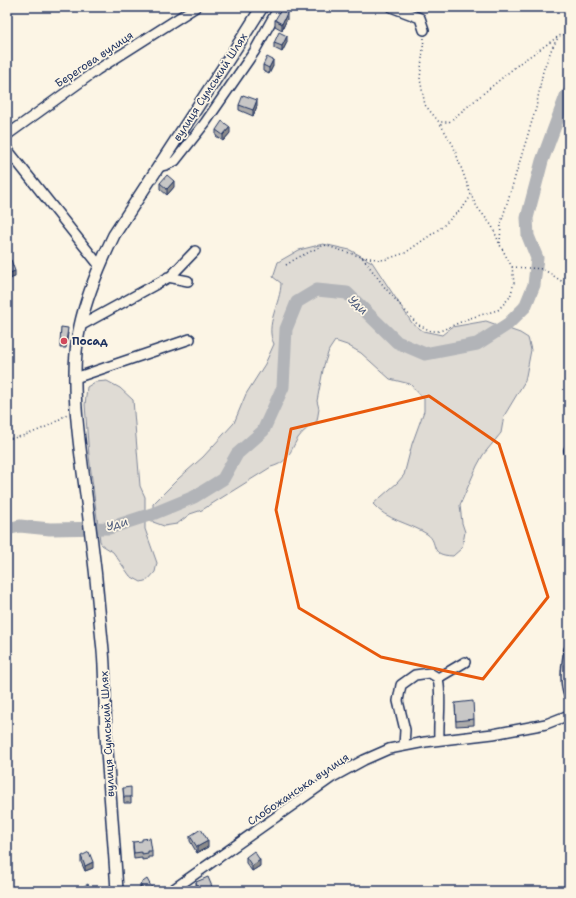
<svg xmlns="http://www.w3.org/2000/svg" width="576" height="898" font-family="'Shantell Sans',sans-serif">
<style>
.green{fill:#dfdbd4;stroke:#7d8599}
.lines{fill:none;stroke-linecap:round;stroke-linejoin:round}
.river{stroke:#b2b4b8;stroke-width:13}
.minor-casing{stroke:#1b2f5e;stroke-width:12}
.major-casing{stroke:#1b2f5e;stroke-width:14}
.path{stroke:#1b2f5e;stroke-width:1.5;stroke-dasharray:1 3;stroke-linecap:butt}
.minor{stroke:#fcf5e5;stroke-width:9}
.major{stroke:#fcf5e5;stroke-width:11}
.wall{fill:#acabaa;stroke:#1b2f5e}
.shaded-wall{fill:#8c8b8b;stroke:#1b2f5e}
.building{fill:#c8c7c6;stroke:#1b2f5e}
.marked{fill:none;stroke:#e8590c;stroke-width:3;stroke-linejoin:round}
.poi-dot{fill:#d1495b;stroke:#fcf5e5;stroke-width:1.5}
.labels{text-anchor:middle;stroke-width:3.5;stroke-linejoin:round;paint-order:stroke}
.street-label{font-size:11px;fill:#1b2f5e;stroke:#fcf5e5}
.poi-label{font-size:11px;font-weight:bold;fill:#1b2f5e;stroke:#fcf5e5;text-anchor:start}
.water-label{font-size:12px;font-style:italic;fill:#485779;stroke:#fcf5e5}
</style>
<rect width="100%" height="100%" fill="#fcf5e5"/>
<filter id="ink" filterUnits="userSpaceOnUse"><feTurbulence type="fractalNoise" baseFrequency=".025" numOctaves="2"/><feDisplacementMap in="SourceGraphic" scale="8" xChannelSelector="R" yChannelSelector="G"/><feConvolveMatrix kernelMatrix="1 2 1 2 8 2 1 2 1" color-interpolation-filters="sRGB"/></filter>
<g filter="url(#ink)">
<!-- green -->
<path class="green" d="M323,244L350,250L372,262L412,323L423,331L442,335L452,327L486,321L520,333L528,338L531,350L525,381L504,416L501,433L483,455L477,466L460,505L462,523L465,532L462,548L453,556C427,555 440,543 427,534C410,523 386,520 373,504L397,483L404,475L412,444L424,411V399L410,384L390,379L361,353L347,345L335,341L329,350L324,365L317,401L319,409L317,421C310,426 303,431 298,438C289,453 289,462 271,467L202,510L190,514L177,524L164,526L153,522V504L179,478L203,457L234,423L246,394L265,364L274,344C264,325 281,303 281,283L273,277L278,262L299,250Z
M107,381L120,388L133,400L140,486L145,497V529L157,563L155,572L148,580L141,582L130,576L113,552L102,545L100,541L89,456L85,405L87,387L95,382Z"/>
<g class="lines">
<!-- river -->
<path class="river" d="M7,529L20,526L50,529L109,528L155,513L194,497L223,479L237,454L263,431L283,387L286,329L297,302L317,290L347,293L397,342L425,354L477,344L508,324L525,307L534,285L537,258L528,236L527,218L542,161L566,96L569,93"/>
<!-- minor casing -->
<g class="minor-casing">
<path id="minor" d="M391,7L420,18L424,30
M7,135L97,70L196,7
M7,149L99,265
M158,167L166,165L175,161L205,123L254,52L279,7
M168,277L188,281
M80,326L162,281L171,276L195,251
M75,378L190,339
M569,450V451
M569,650C567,664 564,682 569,695
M438,678C442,699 438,720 439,740
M404,746L405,730L398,701L401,685L415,675L430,673L438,678L465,662
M171,891L331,778L364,760L389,749L425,742L493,734L546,724L569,715"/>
</g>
<!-- major casing -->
<g class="major-casing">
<path id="major" d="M117,891C114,839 109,787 106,734C104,703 106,672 102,641C98,594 93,548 87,502C80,448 68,378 80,326C87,294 100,264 114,235L245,34L262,7"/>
</g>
<!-- path -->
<path class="path" d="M424,38L420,79L425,105L439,122H449L520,63L559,36L569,33
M500,243L501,223L536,108L543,71L552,48L558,38
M362,257L384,260L405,253L442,227L464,206L471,196
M286,265L297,258L324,245L362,257L386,289L417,324L431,331H440L470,318L498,310L510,297L514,283L512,267L500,245L492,226L477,207L471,195L453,145L439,122
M512,267L543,269L569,286
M7,439C28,436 50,427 67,414"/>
<!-- minor -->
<use href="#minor" class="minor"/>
<!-- major -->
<use href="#major" class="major"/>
</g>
<!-- wall -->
<path class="wall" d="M287,19L282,30L275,26V20Z
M287,42L282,52L274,48V43Z
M263,65L273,66L269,74L263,71Z
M239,105L257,106L253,116L239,110Z
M216,130L230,133L223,141L216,136Z
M160,183L174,187L167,195L160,189Z
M68,333L66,348H60V342Z
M455,703L474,719V725L456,726Z
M123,788L131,797V803H124Z
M190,836L208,847L197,853L190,841Z
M133,842L152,851V857H148V859L142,860V858L134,859L133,848Z
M81,856L93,868L85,871L81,862Z
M246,857L260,866L252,871L246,863Z
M196,882L213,891H198L196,888Z
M140,884L152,891H141L140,889Z"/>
<!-- shaded-wall -->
<path class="shaded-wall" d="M287,13V19L282,30V24Z
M287,36V42L282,52V46Z
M273,60V66L269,74V68Z
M257,100V106L253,116V110Z
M230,127V133L223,141V135Z
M174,181V187L167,195V189Z
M15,271V277L7,280V274Z
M208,841V847L197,853V847Z
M260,860V866L252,871V866Z
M93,862V868L85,871V866Z
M152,888V891H147Z"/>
<!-- building -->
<path class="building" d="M281,10L287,13L282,24L275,20Z
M279,32L287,36L282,46L274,43Z
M267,57L273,60L269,68L263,65Z
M243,95L257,100L253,110L239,105Z
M222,121L230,127L223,135L216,130Z
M167,175L174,181L167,189L160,183Z
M11,260L15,271L7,274V261Z
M61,327L68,328L66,343L60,342Z
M473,701L474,719L456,721L455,703Z
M131,787V797H124L123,788Z
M201,829L208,841L197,847L190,836Z
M150,838L152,851H148V853L142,854V852L134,853L133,842L142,841V839Z
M254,851L260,860L252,866L246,857Z
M89,852L93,862L85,866L81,856Z
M208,877L213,889L207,891H200L196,882Z
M147,879L152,888L147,891H144L140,884Z
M88,884L92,891H80L79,889Z"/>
</g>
<!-- marked area -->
<path class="marked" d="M429,396L499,444L548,597L483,679L381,657L299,608L276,510L291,429Z"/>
<!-- markers -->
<circle class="poi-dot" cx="64" cy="341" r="4"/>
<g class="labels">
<!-- street labels -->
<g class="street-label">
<text transform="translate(94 59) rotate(-34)" y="4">Берегова вулиця</text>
<text transform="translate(210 87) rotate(-57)" y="4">вулиця Сумський Шлях</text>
<text transform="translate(107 734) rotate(-93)" y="4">вулиця Сумський Шлях</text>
<text transform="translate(298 789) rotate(-34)" y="4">Слобожанська вулиця</text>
</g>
<!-- poi labels -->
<g class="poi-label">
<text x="72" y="345">Посад</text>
</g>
<!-- water labels -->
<g class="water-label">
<text transform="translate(358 305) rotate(43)" y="4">Уди</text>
<text transform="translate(117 524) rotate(-15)" y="4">Уди</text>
</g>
</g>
<!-- margin -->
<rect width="576" height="898" fill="none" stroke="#fcf5e5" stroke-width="24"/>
<rect x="12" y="12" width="552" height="874" fill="none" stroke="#1b2f5e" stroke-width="1.5" filter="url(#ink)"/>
</svg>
